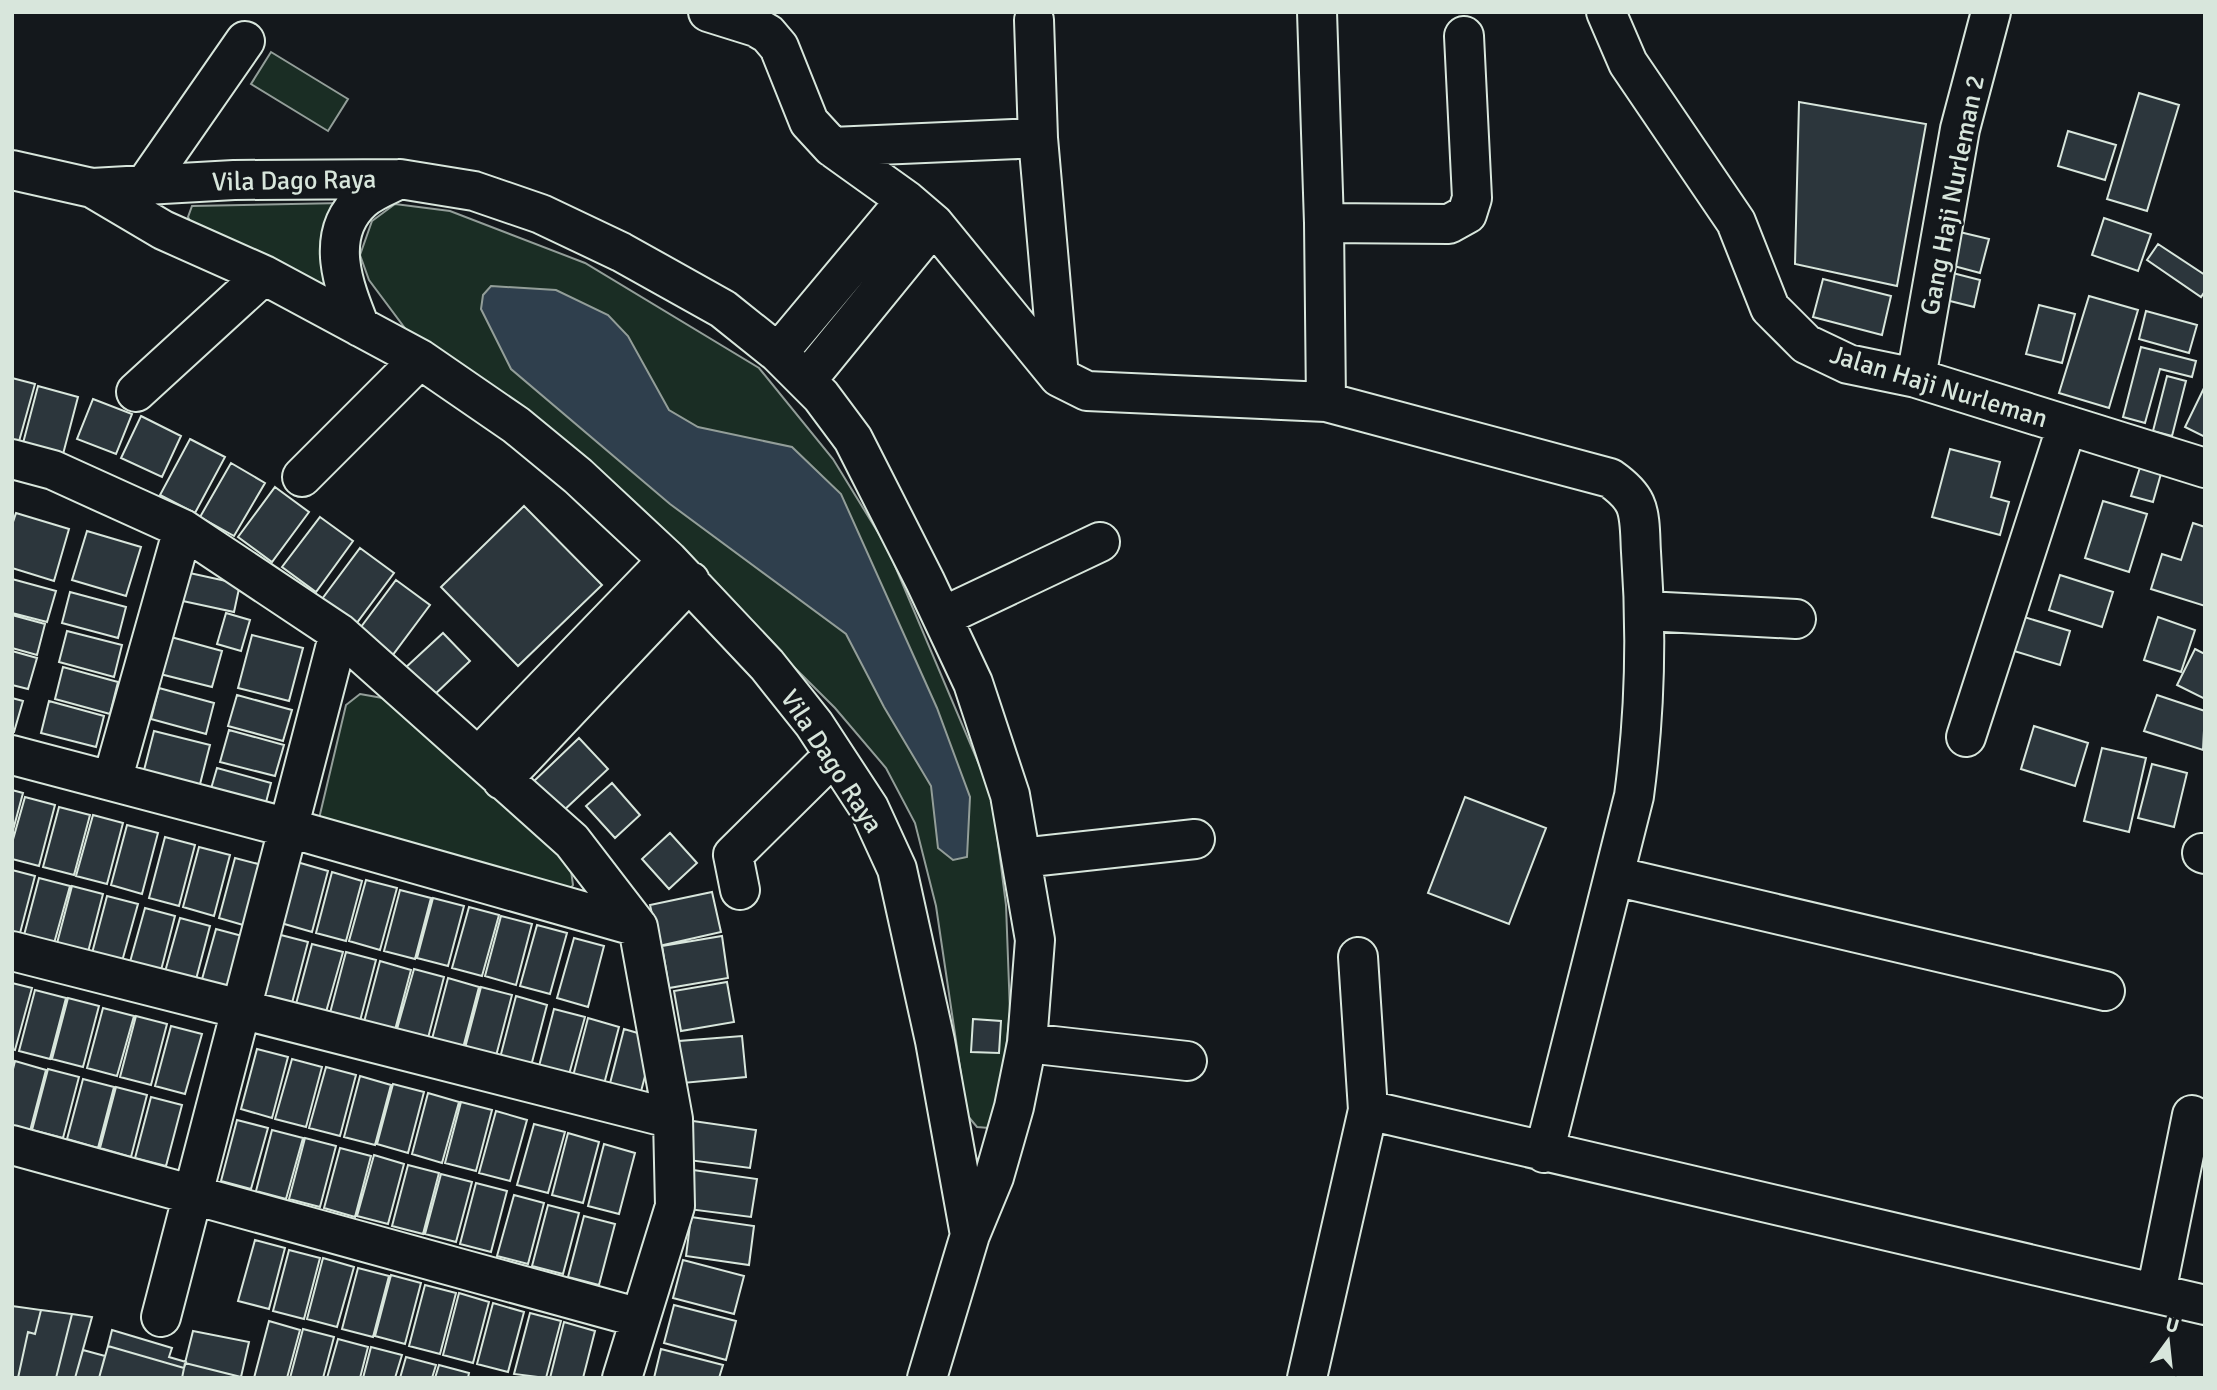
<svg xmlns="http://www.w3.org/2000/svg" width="2217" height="1390" font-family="Signika,sans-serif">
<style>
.green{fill:#1a2d24;stroke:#939e99;stroke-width:2}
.water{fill:#2f3f4d;stroke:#939e99;stroke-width:2}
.building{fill:#2c363c;stroke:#d8e6dc;stroke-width:2}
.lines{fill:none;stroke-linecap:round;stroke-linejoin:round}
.minor-casing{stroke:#d8e6dc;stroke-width:42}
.minor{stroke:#14181c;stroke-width:38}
.labels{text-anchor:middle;stroke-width:5;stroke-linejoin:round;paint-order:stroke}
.street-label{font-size:26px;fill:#d8e6dc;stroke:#14181c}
</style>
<rect width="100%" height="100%" fill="#14181c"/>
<!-- green -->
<path class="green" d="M271,52L348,99L328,131L251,84Z
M342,203L330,291L192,226L188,217L192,206Z
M395,204L450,211L585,263L759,368L833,459L887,547L992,795L1006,905L1010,1012L999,1118L989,1128L977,1127L967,1115L936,906L915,823L886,768L835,708L577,451L416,343L369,280L360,255L372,221Z
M360,694L388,699L570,863L573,885L563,898L317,827L346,705Z"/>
<!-- water -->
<path class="water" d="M491,286L556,290L608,315L628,336L669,410L698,427L792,447L841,494L937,708L970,797L967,857L953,860L938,848L931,786L884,707L846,634L670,504L511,369L481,309L483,295Z"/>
<!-- building -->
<path class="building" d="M2139,93L2179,105L2147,211L2107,199Z
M1799,102L1926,124L1897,286L1795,264Z
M2068,131L2116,145L2105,180L2058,166Z
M2104,218L2151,234L2138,271L2092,255Z
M1947,229L1989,239L1980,273L1939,262Z
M2158,244L2205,275V291L2201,297L2147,260Z
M1941,270L1980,280L1974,307L1934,297Z
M1823,279L1891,296L1882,335L1813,317Z
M2089,296L2138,310L2109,408L2059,393Z
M2039,305L2075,314L2062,363L2026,354Z
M2146,311L2197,325L2189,353L2139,339Z
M2141,347L2196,361L2192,377L2160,369L2145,423L2123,417Z
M2167,376L2186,381L2172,436L2153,431Z
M12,378L35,384L18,445L12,443Z
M38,386L78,397L62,458L22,447Z
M2205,386V437L2185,427Z
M93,399L132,414L116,454L77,439Z
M141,416L181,436L162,477L121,458Z
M190,439L225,457L195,513L160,495Z
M1950,449L2000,462L1991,497L2009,502L2000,535L1932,517Z
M2143,458L2164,463L2153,502L2131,496Z
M231,463L265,483L234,536L200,517Z
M275,487L309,512L272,562L238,537Z
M2103,501L2147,514L2129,572L2085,558Z
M524,506L602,585L518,666L441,587Z
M16,513L69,529L54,581L12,568V525Z
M320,517L353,541L316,592L282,567Z
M2193,523L2205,527V606L2151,589L2162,554L2181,560Z
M87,531L141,547L126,596L72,580Z
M360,548L394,573L356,624L322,599Z
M185,572L240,584L234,612L178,600Z
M2060,575L2113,592L2102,627L2049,610Z
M12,579L56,591L47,622L12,613Z
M396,580L430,605L392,656L358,631Z
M70,592L126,607L118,638L62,623Z
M226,613L250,620L241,651L217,644Z
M2011,613L2070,631L2060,665L2001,647Z
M12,615L45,624L37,655L12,648Z
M2158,617L2195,630L2181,672L2144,660Z
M67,631L122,645L114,677L59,662Z
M443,633L470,661L432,697L404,669Z
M252,635L303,648L289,701L238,688Z
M171,637L222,651L212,687L160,674Z
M2195,649L2205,654V699L2177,685Z
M12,651L37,658L28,689L12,685Z
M63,667L118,682L110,714L55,699Z
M159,688L214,703L206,734L151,719Z
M237,695L292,710L283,741L228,726Z
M2157,695L2205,711L2203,750L2144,731Z
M12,698L23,701L14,732H12Z
M49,701L104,716L96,747L41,733Z
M2034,726L2088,743L2075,786L2021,769Z
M229,730L284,745L275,776L220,762Z
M154,731L210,745L198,792L142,778Z
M579,738L608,769L562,812L533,782Z
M2102,748L2146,758L2129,832L2084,821Z
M2152,764L2187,773L2174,827L2138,818Z
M217,768L271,783L263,814L208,799Z
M612,783L640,815L615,838L586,806Z
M12,790L23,793L12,834Z
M25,797L55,805L39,866L12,859V843Z
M1465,797L1546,828L1509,924L1428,893Z
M59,807L90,815L74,875L43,867Z
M93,815L123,823L107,884L76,876Z
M127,825L158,833L142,894L111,885Z
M670,833L697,863L669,889L642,859Z
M165,837L195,845L179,906L149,898Z
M199,847L230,855L214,916L183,907Z
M235,858L266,866L250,927L219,918Z
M297,862L328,871L312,932L281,923Z
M12,870L35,876L19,937L12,936Z
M332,872L362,881L346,941L316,933Z
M39,878L70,886L53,947L23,939Z
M366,880L397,888L380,950L349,941Z
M72,886L103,894L87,956L56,947Z
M400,890L431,898L415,959L384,951Z
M712,892L721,932L659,946L650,905Z
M107,896L138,904L121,965L91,957Z
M433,898L464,906L448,966L417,958Z
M469,907L499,915L482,976L452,968Z
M145,908L175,916L159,978L128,969Z
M501,916L532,924L516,985L485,976Z
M180,918L210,926L194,987L163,979Z
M537,925L567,933L550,994L520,986Z
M216,929L246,937L230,998L199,990Z
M277,934L308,942L292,1003L261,995Z
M722,936L728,978L669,988L662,946Z
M574,938L604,946L588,1007L557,998Z
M312,944L343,952L326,1012L296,1004Z
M346,952L376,960L360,1021L330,1013Z
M380,961L411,970L395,1030L364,1022Z
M414,969L444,977L428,1038L397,1029Z
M448,978L479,987L463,1048L432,1039Z
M727,982L734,1022L681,1031L674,991Z
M12,983L32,988L15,1050L12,1049Z
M481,987L512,995L496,1056L465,1048Z
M35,990L66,998L50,1059L19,1051Z
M516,996L547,1005L531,1066L500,1058Z
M68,998L99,1006L83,1067L52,1059Z
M103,1008L134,1016L117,1076L87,1068Z
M554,1009L585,1017L568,1078L538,1070Z
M136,1016L167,1024L151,1085L120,1077Z
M588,1018L619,1027L603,1088L572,1080Z
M973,1019L1001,1021L999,1053L971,1052Z
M171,1026L202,1034L185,1094L155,1086Z
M624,1029L655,1038L639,1099L608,1091Z
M742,1036L746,1077L683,1083L679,1041Z
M257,1049L288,1057L272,1118L241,1109Z
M292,1059L322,1067L306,1127L275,1119Z
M15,1061L46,1070L30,1131L12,1126V1073Z
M326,1067L356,1075L340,1136L309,1128Z
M48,1069L79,1077L63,1138L32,1130Z
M360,1076L391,1085L375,1145L344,1137Z
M83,1079L114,1087L98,1148L67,1139Z
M393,1084L424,1092L408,1153L377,1144Z
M116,1087L147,1095L131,1157L100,1148Z
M428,1093L459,1102L442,1163L412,1154Z
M151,1097L182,1105L166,1166L135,1158Z
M461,1102L492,1110L476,1171L445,1163Z
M496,1111L527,1120L510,1181L479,1173Z
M237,1120L268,1128L251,1189L221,1181Z
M693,1121L756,1130L750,1168L688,1160Z
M534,1124L565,1132L548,1193L517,1185Z
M272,1130L303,1138L286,1199L256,1191Z
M568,1133L599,1142L583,1203L552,1195Z
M305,1138L336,1146L320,1207L289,1199Z
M604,1144L635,1153L619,1214L588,1206Z
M340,1148L371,1156L355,1217L324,1208Z
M374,1155L404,1164L388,1224L357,1216Z
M408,1165L439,1173L423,1234L392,1226Z
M693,1170L757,1179L751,1217L688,1209Z
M441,1174L472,1182L456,1242L425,1234Z
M476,1183L507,1191L491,1252L460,1244Z
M514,1195L544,1203L528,1264L497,1256Z
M548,1205L579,1213L563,1274L532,1266Z
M584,1216L615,1224L599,1285L568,1277Z
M691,1217L754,1226L749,1265L686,1256Z
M255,1240L285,1248L269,1309L238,1301Z
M289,1250L320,1258L304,1319L273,1311Z
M323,1258L354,1267L337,1327L307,1319Z
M683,1260L744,1276L734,1314L673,1298Z
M358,1268L389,1276L373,1337L342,1329Z
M391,1275L421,1283L405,1344L375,1336Z
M425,1285L456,1293L440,1354L409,1346Z
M459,1293L489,1302L473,1363L443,1355Z
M493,1303L524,1312L508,1372L477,1364Z
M674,1305L736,1321L726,1360L664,1343Z
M12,1306L41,1310L35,1334L28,1332L18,1378H12Z
M41,1310L72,1314L56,1378H18L28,1332L35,1334Z
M530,1313L561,1321L546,1378L514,1374Z
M72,1314L92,1317L75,1378H56Z
M269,1321L300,1330L287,1378H254Z
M564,1322L595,1331L583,1378H550Z
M303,1329L334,1337L323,1378H290Z
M112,1330L172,1348L169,1357L186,1362L184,1368L108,1346Z
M193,1331L249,1342L241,1377L185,1363Z
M338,1339L368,1347L360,1378H327Z
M108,1346L184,1368L182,1378H99Z
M371,1347L402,1355L395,1378H363Z
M661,1349L723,1365L719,1378H654Z
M83,1350L105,1356L99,1378H75Z
M406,1357L436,1365L432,1378H400Z
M185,1363L241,1377L240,1378H182Z
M439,1365L469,1373L468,1378H435Z"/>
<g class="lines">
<!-- minor casing -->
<g class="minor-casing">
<path id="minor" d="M708,12L756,27L768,34L779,47L809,122L832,147L906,200L934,224L1059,377L1087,391L1326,402L1610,478C1620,485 1630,493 1635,504C1641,517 1640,538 1641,552C1647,634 1645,714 1634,796L1544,1153
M1317,12L1324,223L1326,402
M1606,12L1628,63L1736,222L1770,308L1806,344L1848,364L1916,378L2205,468
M1034,20L1038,138L1059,377
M832,147L1038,138
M12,170L92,188L234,180L400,179L474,191L541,214L621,252L723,309L778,353L821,396L853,439L925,581L973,683L1010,795L1035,940L1027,1043L1014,1107L994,1177L970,1235
M145,185L245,41
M92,188L163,230L264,275L420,359L516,425L578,476L668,560L767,665L814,724L869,808L897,869L935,1041L970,1235L927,1378
M1324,223L1449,224L1467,214L1472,198L1464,36
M360,327C344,287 323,235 362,200C372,191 388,185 400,179
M778,353L906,200
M1916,378L1960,129L1991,12
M806,381L934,224
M136,392L264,275
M12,459L53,470L183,529L339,633L572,841L638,927L673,1119L675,1206L622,1378
M302,477L420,359
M1646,611L1796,619
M942,617L1100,542
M1966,737L2067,425
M12,755L289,828L638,927
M478,757L668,560
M502,780L690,581
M112,781L183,529
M2202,853L2205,854
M1021,858L1195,839
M1614,876L2105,991
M740,890L733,855L834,755
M12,951L673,1119
M1027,1043L1187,1061
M1368,1110L2205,1305
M12,1145L640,1318
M2156,1293L2192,1115
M161,1317L339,633
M1307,1378L1368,1110L1358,957"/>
</g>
<!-- minor -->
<use href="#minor" class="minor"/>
</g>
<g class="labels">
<!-- street labels -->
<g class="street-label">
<text transform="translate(294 180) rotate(-1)" y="9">Vila Dago Raya</text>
<text transform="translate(1952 195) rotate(-79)" y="9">Gang Haji Nurleman 2</text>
<text transform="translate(1939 386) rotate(17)" y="9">Jalan Haji Nurleman</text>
<text transform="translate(832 761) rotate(57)" y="9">Vila Dago Raya</text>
</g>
</g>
<!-- border -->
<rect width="2217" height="1390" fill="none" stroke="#d8e6dc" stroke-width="28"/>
<!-- north arrow -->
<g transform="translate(2168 1341) rotate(15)" stroke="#14181c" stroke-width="5" paint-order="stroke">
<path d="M0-5L12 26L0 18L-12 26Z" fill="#d8e6dc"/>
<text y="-10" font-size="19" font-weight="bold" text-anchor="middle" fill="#d8e6dc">U</text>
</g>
</svg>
